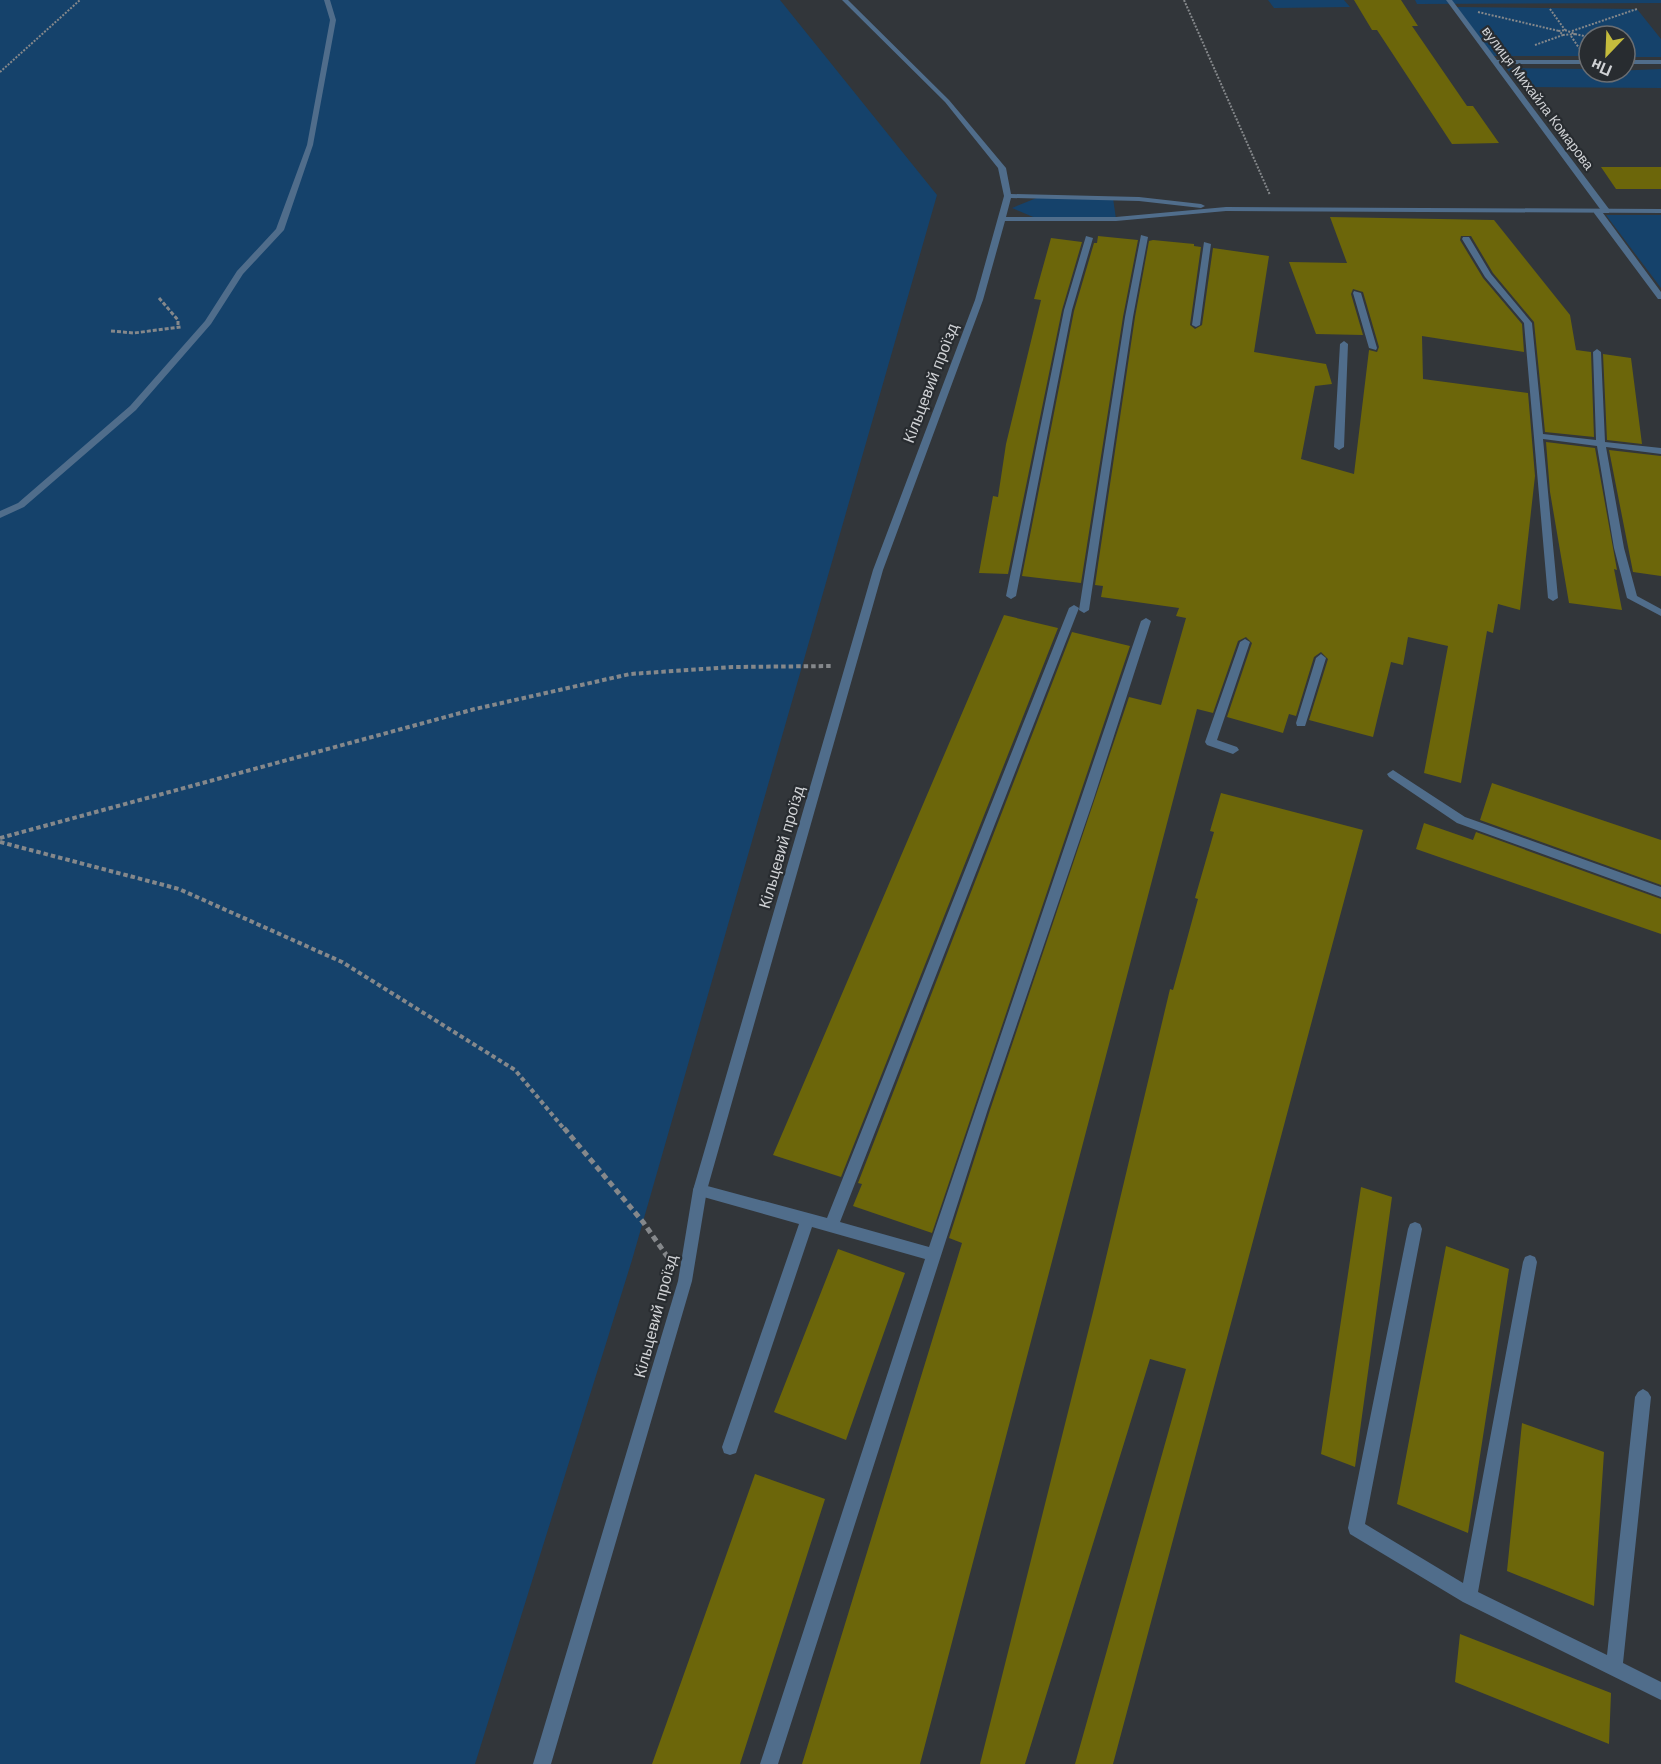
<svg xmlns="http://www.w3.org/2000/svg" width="1661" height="1764" font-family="Helvetica,sans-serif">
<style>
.green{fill:#15426b}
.building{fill:#6c660a}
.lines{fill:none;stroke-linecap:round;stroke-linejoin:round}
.path-far3{stroke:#85888b;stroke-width:2;stroke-dasharray:2 1.5;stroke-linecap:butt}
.path-far2{stroke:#85888b;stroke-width:3;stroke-dasharray:4 2;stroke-linecap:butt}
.path-far1{stroke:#85888b;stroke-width:4;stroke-dasharray:4.5 3;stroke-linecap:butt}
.path{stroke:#85888b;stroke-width:5;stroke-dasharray:6 4;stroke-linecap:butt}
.service{fill:#506d8b;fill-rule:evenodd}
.minor{fill:#506d8b;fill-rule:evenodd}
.labels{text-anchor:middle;stroke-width:4.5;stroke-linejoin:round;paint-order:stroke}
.far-street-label{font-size:14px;fill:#d0d2d5;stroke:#282c30}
.street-label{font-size:16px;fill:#d0d2d5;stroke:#282c30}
</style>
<rect width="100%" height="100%" fill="#32363a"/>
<!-- green -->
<path class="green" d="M0,0H780L937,195L632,1260L475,1764H0Z
M1268,0H1344L1350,7L1274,8Z
M1415,0H1661V3L1417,4Z
M1454,7L1637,9L1661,39V57H1625V36H1589V56H1489Z
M1506,68L1589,69V72L1661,69V88L1521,87Z
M1039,197L1113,198L1116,219H1038L1012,208Z
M1606,215H1661V288Z"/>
<!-- building -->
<path class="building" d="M1354,0H1401L1418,26H1412L1467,106H1473L1499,143L1452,144L1377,30H1372Z
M1601,167H1661V189H1616Z
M1330,217L1494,220L1570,315L1576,350L1591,352L1594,437L1545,432L1534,322L1493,273L1471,236H1461L1460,240L1483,278L1522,324L1524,352L1422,336L1423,379L1528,393L1535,476L1520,610L1498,604L1493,633L1487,631L1461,783L1424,773L1448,646L1408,637L1403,665L1391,662L1373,737L1309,720L1328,659L1321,652L1314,657L1296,716L1289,714L1283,733L1227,717L1252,643L1246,637L1238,641L1213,713L1197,709L920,1764H802L962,1243L949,1238L990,1110L1129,697L1161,705L1186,618L1176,616L1179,608L1101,597L1103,586L1095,585L1135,317L1149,241L1153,240L1194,244V246L1201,247L1190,325L1195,329L1202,325L1213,248L1269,256L1254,352L1326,364L1332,384L1315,386L1301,459L1354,474L1369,350L1377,352L1379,347L1363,292L1353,289L1351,294L1363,335L1316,334L1289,262L1347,263Z
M1098,236L1138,240L1123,317L1081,583L1022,576L1074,311L1094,243H1097Z
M1051,238L1082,242L1062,310L1008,574L979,573L993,496L998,497L1006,444L1041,300L1034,299Z
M1603,354L1631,358L1642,444L1607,440Z
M1546,442L1595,448L1617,570L1614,569L1622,610L1569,603L1550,492Z
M1609,450L1661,456V576L1633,572Z
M1004,615L1058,628L841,1177L773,1155Z
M1072,632L1130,646L932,1233L853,1206L862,1184L858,1183Z
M1492,783L1661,840V885L1480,820Z
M1221,793L1363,830L1113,1764H1075L1186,1369L1150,1359L1025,1764H980L1094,1308L1170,989L1173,990L1198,899L1195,898L1214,832L1210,831Z
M1424,823L1473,840L1476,832L1661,899V934L1416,849Z
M1361,1187L1392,1197L1355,1467L1321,1454Z
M1446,1246L1509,1269L1468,1533L1397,1504Z
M838,1249L905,1273L846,1440L774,1412Z
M1522,1423L1604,1452L1594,1606L1507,1571Z
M755,1474L825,1499L740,1764H652Z
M1460,1634L1611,1693L1609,1744L1455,1682Z"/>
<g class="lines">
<!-- path-far3 -->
<path class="path-far3" d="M1184,0L1270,195
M1550,9L1565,30
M1478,12L1559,31
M1565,30L1575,34L1563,35L1559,31Z
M1572,31L1637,9
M1575,34L1589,37
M1571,36L1579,48
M1535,45L1563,35
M0,72L80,0"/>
<!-- path-far2 -->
<path class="path-far2" d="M159,298L178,320V327
M111,331L134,333L181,327"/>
<!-- path-far1 -->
<path class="path-far1" d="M0,838L475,709L630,674L733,667L833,666
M0,842L179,889L342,962L515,1070L565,1130"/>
<!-- path -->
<path class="path" d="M564,1128L643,1222L669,1259"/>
<!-- service -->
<path class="service" d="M1446,0H1452L1497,60H1589V64H1500L1609,209V213H1603Z
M1625,60H1661V64H1625Z
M1594,209H1600L1661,292V299H1658L1594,213Z
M1141,235L1148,237L1133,317L1089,610L1084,613L1079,610L1125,317Z
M1086,236L1093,238L1072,310L1016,596L1011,599L1006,596L1064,310Z
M1463,237H1469L1491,274L1532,323L1543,434L1596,440L1593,352L1597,349L1601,352L1605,442L1661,448V454L1606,447L1624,548L1637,596L1661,609V616L1627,598L1614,548L1597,446L1543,439L1558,598L1553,601L1548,598L1524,323L1485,277L1462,239Z
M1204,242L1211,244L1200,325L1196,327L1192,325Z
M1354,291L1361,293L1377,348L1376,350L1369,348L1353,293Z
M1344,341L1348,344L1344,447L1339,450L1334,447L1340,344Z
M1074,605L1079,608L840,1222L929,1247L1141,621L1146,618L1151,621L1094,798L988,1109L778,1764H760L925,1259L812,1227L738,1447L736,1453L730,1455L724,1453L722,1447L799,1224L700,1196L695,1195L693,1190L695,1185L700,1184L827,1218L1069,608Z
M1245,639L1250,642L1217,740L1237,747L1239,750L1233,754L1207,745L1205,742L1240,642Z
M1321,654L1326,658L1306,723L1305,726H1297L1296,723L1316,658Z
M1393,770L1465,817L1661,887V897L1457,823L1389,777L1387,774Z
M1415,1222L1420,1224L1422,1229L1365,1524L1463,1583L1523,1262L1525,1257L1530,1255L1535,1257L1537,1262L1478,1592L1607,1655L1635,1397L1638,1392L1643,1389L1648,1392L1651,1397L1623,1663L1661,1682V1700L1463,1602L1350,1534L1348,1528L1408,1229L1410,1224Z"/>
<!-- minor -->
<path class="minor" d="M324,0H330L336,20L313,145L284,230L243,274L211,324L136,410L24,507L0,518V511L18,503L130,406L205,321L237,271L276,229L307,145L330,20Z
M842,0H848L949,100L1006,168L1011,194L1139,197L1201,204L1205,206L1201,208L1139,201L1011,198L1006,217H1116L1226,207L1661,209V213L1226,211L1116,221H1005L983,300L883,570L707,1190L692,1281L551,1764H533L678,1281L693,1190L873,570L975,300L1004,196L998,168L945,102Z"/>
</g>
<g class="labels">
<!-- far-street labels -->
<g class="far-street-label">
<text transform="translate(1538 98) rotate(53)" y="5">вулиця Михайла Комарова</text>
</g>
<!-- street labels -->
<g class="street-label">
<text transform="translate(930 383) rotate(-69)" y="6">Кільцевий проїзд</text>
<text transform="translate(781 847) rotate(-74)" y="6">Кільцевий проїзд</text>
<text transform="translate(655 1316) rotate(-75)" y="6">Кільцевий проїзд</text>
</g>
</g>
<!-- north arrow -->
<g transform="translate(1607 54) rotate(203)"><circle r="28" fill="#282c30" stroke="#6b6e72" stroke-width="1.5"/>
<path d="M0-4.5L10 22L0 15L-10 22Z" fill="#c5bc3d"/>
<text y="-9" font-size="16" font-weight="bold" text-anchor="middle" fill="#d0d2d5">Пн</text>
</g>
</svg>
